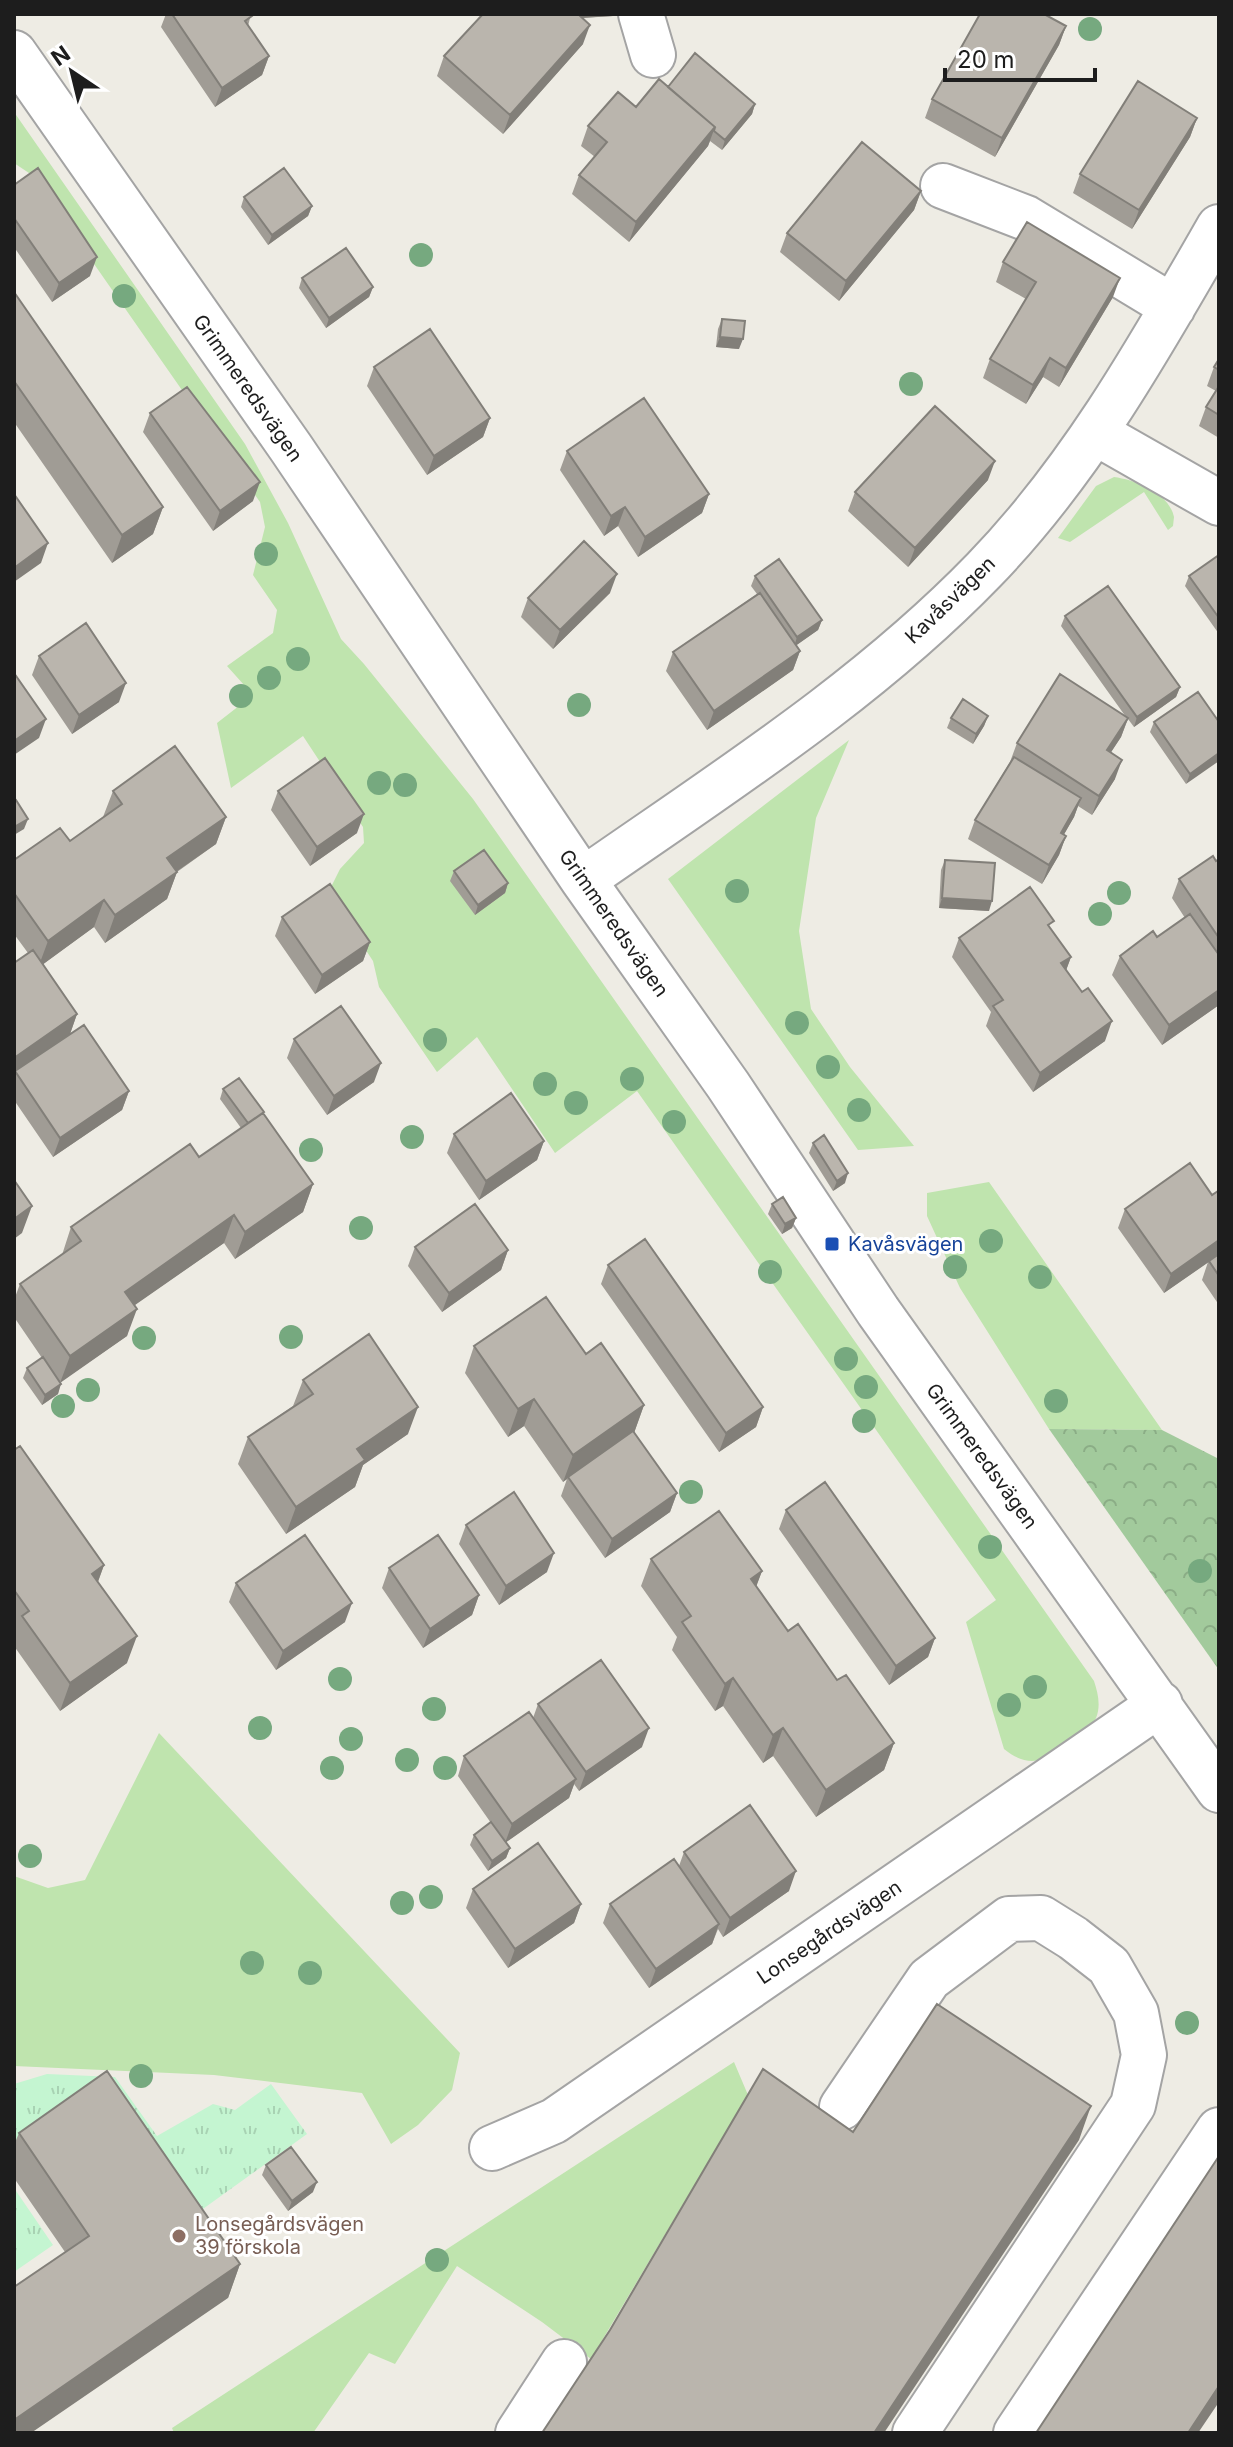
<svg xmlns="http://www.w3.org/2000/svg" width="1233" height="2447" font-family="Inter,sans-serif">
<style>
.grass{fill:#bfe4ae}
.forest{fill:url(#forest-crowns)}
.park{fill:url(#park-tufts)}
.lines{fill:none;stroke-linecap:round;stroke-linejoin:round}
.minor-casing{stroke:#a4a4a4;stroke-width:48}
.minor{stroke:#fff;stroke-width:44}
.tree{fill:#76a97f}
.wall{fill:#a09c95}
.shaded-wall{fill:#827f79}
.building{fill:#bab5ad;stroke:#827f79;stroke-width:2}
.transit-dot{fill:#1a4fb4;stroke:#fff;stroke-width:3}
.education-dot{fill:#8d6e63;stroke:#fff;stroke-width:3}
.labels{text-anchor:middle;stroke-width:6;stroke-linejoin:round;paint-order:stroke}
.street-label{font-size:20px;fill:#1d1d1d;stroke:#fff}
.transit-label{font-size:20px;fill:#164399;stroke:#fff;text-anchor:start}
.education-label{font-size:20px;fill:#785e54;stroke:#fff;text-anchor:start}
</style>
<defs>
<pattern id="forest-crowns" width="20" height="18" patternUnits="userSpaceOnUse" patternTransform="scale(2)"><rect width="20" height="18" fill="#a2ca9c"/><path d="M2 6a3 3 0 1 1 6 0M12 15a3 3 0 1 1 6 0" fill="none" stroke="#8bad86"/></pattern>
<pattern id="park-tufts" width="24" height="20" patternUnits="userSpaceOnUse" patternTransform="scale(2)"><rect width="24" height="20" fill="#c4f5d1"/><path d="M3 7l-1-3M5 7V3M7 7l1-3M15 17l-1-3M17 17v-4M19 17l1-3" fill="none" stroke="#a8d2b3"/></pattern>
</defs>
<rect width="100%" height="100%" fill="#eeece4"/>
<!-- grass -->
<path class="grass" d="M14,112L245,444L288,523L341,639L364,664L473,799L1094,1681C1098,1693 1101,1706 1096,1718C1091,1729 1082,1734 1073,1741C1049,1759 1031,1771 1004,1749L966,1622L996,1600L637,1091L555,1153L477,1037L437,1072L379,987L373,961L328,893L340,869L364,843L363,827L303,736L231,788L217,723L253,695L227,666L273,633L277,610L253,575L265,527L260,502L32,175L14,163Z
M1114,477C1136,480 1169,493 1174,517L1173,526L1168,530L1144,492L1070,542L1058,538L1096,486Z
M849,740L816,818L799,931L811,1009L850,1067L914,1146L858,1150L668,879Z
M989,1182L1162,1430L1049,1429L960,1288L927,1216V1193Z
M159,1733L460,2053L452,2090L418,2125L391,2144L362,2093L214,2075L14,2066V1876L48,1888L85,1880Z
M734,2062L748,2095L591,2359L542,2322L457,2266L395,2364L369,2353L313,2433H174L172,2428Z"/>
<!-- forest -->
<path class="forest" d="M1049,1429L1162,1430L1219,1459V1670Z"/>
<!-- park -->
<path class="park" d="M47,2074L115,2077L157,2136L213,2104L235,2110L271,2084L307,2134L182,2224L14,2154V2084Z
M14,2188L53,2245L14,2272Z"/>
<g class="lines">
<!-- minor casing -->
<g class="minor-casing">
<path id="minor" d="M641,14L653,55
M14,53L291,448L583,880L728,1085L878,1311L1219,1790
M943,186L1026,218L1173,307
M1096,433L1219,503
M583,880C722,783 866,692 984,570C1081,470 1150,347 1219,227
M842,2107L929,1979L1009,1919L1041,1918L1073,1938L1109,1966L1136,2013L1144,2055L1133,2105L915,2433
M492,2148L554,2121L1160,1704
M518,2433L564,2362
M1016,2433L1219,2130"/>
</g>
<!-- minor -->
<use href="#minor" class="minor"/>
</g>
<!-- trees -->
<g class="tree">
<circle cx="1090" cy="29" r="12"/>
<circle cx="421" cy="255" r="12"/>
<circle cx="124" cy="296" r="12"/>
<circle cx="911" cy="384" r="12"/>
<circle cx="266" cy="554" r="12"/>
<circle cx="298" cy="659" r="12"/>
<circle cx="269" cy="678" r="12"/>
<circle cx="241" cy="696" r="12"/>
<circle cx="579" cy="705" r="12"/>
<circle cx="379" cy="783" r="12"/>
<circle cx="405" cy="785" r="12"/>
<circle cx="737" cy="891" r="12"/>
<circle cx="1119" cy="893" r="12"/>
<circle cx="1100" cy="914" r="12"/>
<circle cx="797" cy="1023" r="12"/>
<circle cx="435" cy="1040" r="12"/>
<circle cx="828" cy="1067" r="12"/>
<circle cx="632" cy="1079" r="12"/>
<circle cx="545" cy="1084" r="12"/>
<circle cx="576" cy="1103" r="12"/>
<circle cx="859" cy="1110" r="12"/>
<circle cx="674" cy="1122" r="12"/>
<circle cx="412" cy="1137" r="12"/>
<circle cx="311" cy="1150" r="12"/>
<circle cx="361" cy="1228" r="12"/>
<circle cx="991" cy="1241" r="12"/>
<circle cx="955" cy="1267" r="12"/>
<circle cx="770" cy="1272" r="12"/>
<circle cx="1040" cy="1277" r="12"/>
<circle cx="291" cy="1337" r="12"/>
<circle cx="144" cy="1338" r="12"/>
<circle cx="846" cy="1359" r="12"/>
<circle cx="866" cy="1387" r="12"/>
<circle cx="88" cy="1390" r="12"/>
<circle cx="1056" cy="1401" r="12"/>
<circle cx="63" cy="1406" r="12"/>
<circle cx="864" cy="1421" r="12"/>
<circle cx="691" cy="1492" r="12"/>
<circle cx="990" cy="1547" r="12"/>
<circle cx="1200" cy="1571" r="12"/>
<circle cx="340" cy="1679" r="12"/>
<circle cx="1035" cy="1687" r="12"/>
<circle cx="1009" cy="1705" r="12"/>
<circle cx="434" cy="1709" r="12"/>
<circle cx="260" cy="1728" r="12"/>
<circle cx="351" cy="1739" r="12"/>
<circle cx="407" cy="1760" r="12"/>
<circle cx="332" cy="1768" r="12"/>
<circle cx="445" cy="1768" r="12"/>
<circle cx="30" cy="1856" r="12"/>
<circle cx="431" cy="1897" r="12"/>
<circle cx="402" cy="1903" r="12"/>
<circle cx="252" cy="1963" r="12"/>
<circle cx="310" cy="1973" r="12"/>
<circle cx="1187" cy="2023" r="12"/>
<circle cx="141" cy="2076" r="12"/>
<circle cx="437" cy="2260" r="12"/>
</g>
<!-- wall -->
<path class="wall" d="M166,14H251L248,26L269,56L262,75L215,107L161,27Z
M579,14H614L613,16L583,18V44L503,134L437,76L444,56Z
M1066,26L1059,45L995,157L925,118L932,99Z
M668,87L755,104L752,114L722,150L710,141L708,146L629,242L572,194L579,175L595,157L581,146L588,126L636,107Z
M1197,118L1190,137L1132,229L1073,193L1080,174Z
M14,185L90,276L52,302L14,247Z
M921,191L914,210L839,301L780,252L787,233Z
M244,197L312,206L308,216L268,245L241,207Z
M1003,262L1113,297L1059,387L1043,377L1026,404L983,378L990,359L1026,299L996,282Z
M302,278L373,287L369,297L326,328L299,288Z
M14,292L163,507L153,534L112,563L14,422Z
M722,319L739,349L716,347L718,329Z
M1219,359V438L1199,426L1206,407L1216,391L1207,386L1214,367Z
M374,367L490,418L483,437L427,475L367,386Z
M150,413L253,501L213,531L143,432Z
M567,451L709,494L702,513L638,557L618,526L604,536L560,470Z
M988,480L908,567L848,511L855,492Z
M1219,555V634L1185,586L1189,576Z
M755,576L822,620L818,630L796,645L800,651L793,670L707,730L666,671L673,652L757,594L751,586Z
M610,593L553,649L521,617L528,598Z
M1065,616L1180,687L1176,697L1134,727L1128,719L1121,737L1111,752L1115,779L1092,815L1078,806L1074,817L1064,834L1066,836L1059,855L1042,884L968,839L975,820L1010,762L1017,743L1126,717L1061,626Z
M39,656L119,702L72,734L32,675Z
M988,716L984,726L973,744L947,728L951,718Z
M1154,722H1219L1186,784L1150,732Z
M113,791L226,817L216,844L177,872L167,899L105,943L94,927L43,964L77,1014L70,1034L129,1091L122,1110L53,1157L14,1100V1073L28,953L14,934V860L70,841L103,817Z
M278,791L357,833L310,866L271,810Z
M1219,859V1005L1162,1045L1112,975L1120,956L1157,937L1185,918L1172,898L1179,879Z
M945,860L989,911L939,908L941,870Z
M454,871L508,883L505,893L475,915L450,881Z
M282,917L370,942L363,961L315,994L275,936Z
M1051,929L1071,957L1066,970L1105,1041L1033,1092L986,1026L991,1012L952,957L959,938Z
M294,1039L374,1082L327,1115L287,1058Z
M223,1089L263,1113L313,1184L303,1212L235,1259L224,1243L134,1305L127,1336L60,1382L58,1394L42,1405L23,1378L27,1368L42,1358L14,1317V1300L20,1284L62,1255L71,1227L199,1157L241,1128L220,1099Z
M454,1134L544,1141L537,1160L479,1200L447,1153Z
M813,1143L845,1183L833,1191L809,1153Z
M1219,1192V1305L1202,1280L1208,1262L1164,1293L1118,1228L1125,1209L1212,1195Z
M772,1204L796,1218L792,1228L782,1234L768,1214Z
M415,1247L508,1250L501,1270L442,1312L408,1266Z
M608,1265L763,1407L756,1427L719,1452L601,1284Z
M474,1346L586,1354L644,1405L634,1433L677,1493L670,1512L605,1558L561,1496L567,1479L563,1482L524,1426L508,1437L465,1373Z
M303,1380L408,1434L363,1465L355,1487L286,1534L238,1464L248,1437L293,1406Z
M14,1450L104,1565L98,1582L127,1663L60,1711L14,1646L15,1633L14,1632Z
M786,1510L935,1638L928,1657L889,1685L779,1529Z
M466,1525L547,1572L499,1605L459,1544Z
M651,1559L762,1571L756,1586L788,1631L837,1680L894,1743L884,1770L816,1817L773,1756L763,1763L723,1706L715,1711L672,1650L677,1637L641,1586Z
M389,1568L479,1595L472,1615L423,1648L382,1588Z
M236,1583L345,1622L276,1670L229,1602Z
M538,1704L642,1747L579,1791L574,1784L569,1798L506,1842L510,1848L506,1858L488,1871L470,1845L474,1835L491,1823L458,1776L464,1756L533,1718Z
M684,1852L789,1891L723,1937L718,1929L712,1944L649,1988L603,1923L610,1904L679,1866Z
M473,1889L581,1904L574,1923L508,1968L466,1908Z
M19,2133L240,2264L228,2298L65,2252L14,2178V2145Z
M266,2165L313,2192L288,2211L262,2175Z"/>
<!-- shaded-wall -->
<path class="shaded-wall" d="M581,14H614L613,16L579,18Z
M590,25L583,44L503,134L510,115Z
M1066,26L1059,45L995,157L1002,138Z
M269,56L262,75L215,107L222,88Z
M755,104L752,114L722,150L725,140Z
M1197,118L1190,137L1132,229L1139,210Z
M715,127L708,146L629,242L636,222Z
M921,191L914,210L839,301L846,281Z
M312,206L308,216L268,245L272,235Z
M97,257L90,276L52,302L59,283Z
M1120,278L1113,297L1059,387L1066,368Z
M373,287L369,297L326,328L329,318Z
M720,337L743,339L739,349L716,347Z
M1050,358L1043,377L1026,404L1033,385Z
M490,418L483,437L427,475L434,456Z
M995,461L988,480L908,567L915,548Z
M260,482L253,501L213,531L220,511Z
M709,494L702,513L638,557L645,537Z
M163,507L153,534L112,563L122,535Z
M625,507L618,526L604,536L611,516Z
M48,543L41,563L14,582V568Z
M617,574L610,593L553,649L560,630Z
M822,620L818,630L794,647L797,637Z
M800,651L793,670L707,730L714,711Z
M126,683L119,702L72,734L79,715Z
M1180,687L1176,697L1134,727L1137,717Z
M988,716L984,726L973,744L976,734Z
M1128,718L1121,737L1100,769L1107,750Z
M46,719L39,738L14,755V741Z
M1219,753V761L1186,784L1190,774Z
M1122,760L1115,779L1092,815L1099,796Z
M1081,798L1074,817L1054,852L1061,833Z
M364,814L357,833L310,866L317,847Z
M226,817L216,844L157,885L167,858Z
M28,819L24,829L14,835V827Z
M1066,836L1059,855L1042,884L1049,865Z
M177,872L167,899L105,943L115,915Z
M508,883L505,893L475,915L478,905Z
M942,898L992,901L989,911L939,908Z
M104,900L94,927L38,968L48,941Z
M370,942L363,961L315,994L322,975Z
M1071,957L1064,976L1061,963Z
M1219,990V1005L1162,1045L1169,1025Z
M77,1014L70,1034L14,1072V1058Z
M1112,1021L1105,1041L1033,1092L1040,1073Z
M381,1063L374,1082L327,1115L334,1096Z
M129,1091L122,1110L53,1157L60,1138Z
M544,1141L537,1160L479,1200L486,1181Z
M848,1173L845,1183L833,1191L837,1181Z
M313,1184L303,1212L235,1259L245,1232Z
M32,1206L22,1233L14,1239V1219Z
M234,1215L224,1243L115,1319L125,1292Z
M796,1218L792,1228L782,1234L785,1224Z
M1219,1240V1255L1164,1293L1171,1274Z
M508,1250L501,1270L442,1312L449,1293Z
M137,1309L127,1336L60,1383L70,1356Z
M61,1384L58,1394L42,1405L45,1395Z
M534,1399L524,1426L508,1437L518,1409Z
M644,1405L634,1433L568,1477L567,1479L563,1482L573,1455Z
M418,1407L408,1434L363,1465L355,1487L286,1534L296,1507L357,1449Z
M763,1407L756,1427L719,1452L726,1433Z
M677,1493L670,1512L605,1558L612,1539Z
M554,1553L547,1572L499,1605L506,1586Z
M104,1565L94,1592L92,1574Z
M762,1571L752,1598L751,1579Z
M479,1595L472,1615L423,1648L430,1629Z
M352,1603L345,1622L276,1670L283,1651Z
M137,1636L127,1663L60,1711L70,1683Z
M935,1638L928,1657L889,1685L896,1666Z
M733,1678L723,1706L715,1711L725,1684Z
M649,1728L642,1747L579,1791L586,1772Z
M783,1728L773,1756L763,1763L773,1735Z
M894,1743L884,1770L816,1817L826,1790Z
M576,1779L569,1798L505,1843L512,1824Z
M510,1848L506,1858L488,1871L492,1861Z
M796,1871L789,1891L723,1937L730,1918Z
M581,1904L574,1923L508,1968L515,1949Z
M719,1924L712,1944L649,1988L656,1969Z
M1091,2106L1079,2140L884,2433H874Z
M317,2182L313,2192L288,2211L292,2201Z
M240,2264L228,2298L31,2433H14V2420Z
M1219,2386V2402L1198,2433H1188Z"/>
<!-- building -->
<path class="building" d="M172,14H251L252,16L245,21L269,56L222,88Z
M483,14H578L590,25L510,115L444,56Z
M980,14H1044L1066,26L1002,138L932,99Z
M695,53L755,104L725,140L714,131L715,127L668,87Z
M659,79L715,127L636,222L579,175L607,142L588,126L618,92L636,107Z
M1138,81L1197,118L1139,210L1080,174Z
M862,142L921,191L846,281L787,233Z
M38,168L97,257L59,283L14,218V185Z
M284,168L312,206L272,235L244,197Z
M1027,222L1120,278L1066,368L1050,358L1033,385L990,359L1036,282L1003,262Z
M346,248L373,287L329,318L302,278Z
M14,292L163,507L122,535L14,381Z
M722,319L745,321L743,339L720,337Z
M430,329L490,418L434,456L374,367Z
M1219,359V370L1214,367Z
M1219,386V415L1206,407Z
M187,387L260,482L220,511L150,413Z
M644,398L709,494L645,537L625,507L611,516L567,451Z
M935,406L995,461L915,548L855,492Z
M14,494L48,543L14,568Z
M584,541L617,574L560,630L528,598Z
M1219,555V618L1189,576Z
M779,559L822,620L797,637L755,576Z
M1108,586L1180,687L1137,717L1065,616Z
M760,593L800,651L714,711L673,652Z
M86,623L126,683L79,715L39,656Z
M14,673L46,719L14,741Z
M1060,674L1128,718L1107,750L1122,760L1099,796L1017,743Z
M1198,692L1219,722V753L1190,774L1154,722Z
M963,699L988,716L976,734L951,718Z
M175,746L226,817L167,858L177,872L115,915L104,900L48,941L14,893V860L60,828L70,841L122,804L113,791Z
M1014,757L1081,798L1061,833L1066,836L1049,865L975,820Z
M325,758L364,814L317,847L278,791Z
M16,800L28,819L14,827V801Z
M484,850L508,883L478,905L454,871Z
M1213,856L1216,861L1219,859V938L1179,879Z
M945,860L995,863L992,901L942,898Z
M330,884L370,942L322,975L282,917Z
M1030,887L1054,921L1048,925L1071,957L1061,963L1082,992L1088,988L1112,1021L1040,1073L993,1006L1003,1000L959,938Z
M1190,914L1219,955V990L1169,1025L1120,956L1153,931L1157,937Z
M33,950L77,1014L14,1058V963Z
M341,1006L381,1063L334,1096L294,1039Z
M84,1025L129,1091L60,1138L15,1071Z
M239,1078L264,1112L248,1123L223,1089Z
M511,1093L544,1141L486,1181L454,1134Z
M263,1113L313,1184L245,1232L234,1215L125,1292L137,1309L70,1356L20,1284L81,1241L71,1227L190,1144L199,1157Z
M824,1135L848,1173L837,1181L813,1143Z
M1190,1163L1212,1195L1218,1191L1219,1192V1240L1171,1274L1125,1209Z
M14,1180L32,1206L14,1219Z
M783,1197L796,1218L785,1224L772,1204Z
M475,1204L508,1250L449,1293L415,1247Z
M645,1239L763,1407L726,1433L608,1265Z
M1219,1254V1276L1209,1261Z
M546,1297L586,1354L601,1343L644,1405L573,1455L534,1399L518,1409L474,1346Z
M369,1334L418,1407L357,1449L365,1460L296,1507L248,1437L313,1394L303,1380Z
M43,1357L61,1384L45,1395L27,1368Z
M633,1431L677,1493L612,1539L568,1477Z
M20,1446L104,1565L92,1574L137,1636L70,1683L22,1616L29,1611L14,1590V1450Z
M825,1482L935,1638L896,1666L786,1510Z
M514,1492L554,1553L506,1586L466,1525Z
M719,1511L762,1571L751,1579L788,1631L798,1624L837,1680L846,1675L894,1743L826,1790L783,1728L773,1735L733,1678L725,1684L682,1622L691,1616L651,1559Z
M305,1535L352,1603L283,1651L236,1583Z
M438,1535L479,1595L430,1629L389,1568Z
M601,1660L649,1728L586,1772L538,1704Z
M529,1712L576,1779L512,1824L464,1756Z
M750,1805L796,1871L730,1918L684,1852Z
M491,1822L510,1848L492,1861L474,1835Z
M538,1843L581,1904L515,1949L473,1889Z
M674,1859L719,1924L656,1969L610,1904Z
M937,2004L1091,2106L874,2433H542L610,2330L763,2069L853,2132Z
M107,2071L240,2264L14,2420V2287L89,2236L19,2133Z
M291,2147L317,2182L292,2201L266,2165Z
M1219,2156V2386L1188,2433H1036Z"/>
<!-- markers -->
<rect class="transit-dot" x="824" y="1236" width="16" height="16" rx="4"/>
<circle class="education-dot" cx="179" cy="2236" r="8"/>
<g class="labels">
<!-- street labels -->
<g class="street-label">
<text transform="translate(248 388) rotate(55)" y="7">Grimmeredsvägen</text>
<text transform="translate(950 600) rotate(-44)" y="7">Kavåsvägen</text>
<text transform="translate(614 923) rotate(55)" y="7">Grimmeredsvägen</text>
<text transform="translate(982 1456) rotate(54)" y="7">Grimmeredsvägen</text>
<text transform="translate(829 1932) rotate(-34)" y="7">Lonsegårdsvägen</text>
</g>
<!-- transit labels -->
<g class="transit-label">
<text x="848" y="1251">Kavåsvägen</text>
</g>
<!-- education labels -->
<g class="education-label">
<text x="195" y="2231">Lonsegårdsvägen<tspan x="195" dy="23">39 förskola</tspan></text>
</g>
</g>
<!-- border -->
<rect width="1233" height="2447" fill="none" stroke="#1d1d1d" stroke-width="32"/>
<!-- north arrow -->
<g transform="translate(72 72) rotate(325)" stroke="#ffffff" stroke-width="6" paint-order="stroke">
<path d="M0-6L14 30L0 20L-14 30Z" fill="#1d1d1d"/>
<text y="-12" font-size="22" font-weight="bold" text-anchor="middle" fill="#1d1d1d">N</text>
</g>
<!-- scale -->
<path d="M945 68v12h150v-12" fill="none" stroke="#1d1d1d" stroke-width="4"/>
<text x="957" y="68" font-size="24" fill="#1d1d1d" stroke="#ffffff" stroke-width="6" paint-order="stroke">20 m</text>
</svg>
